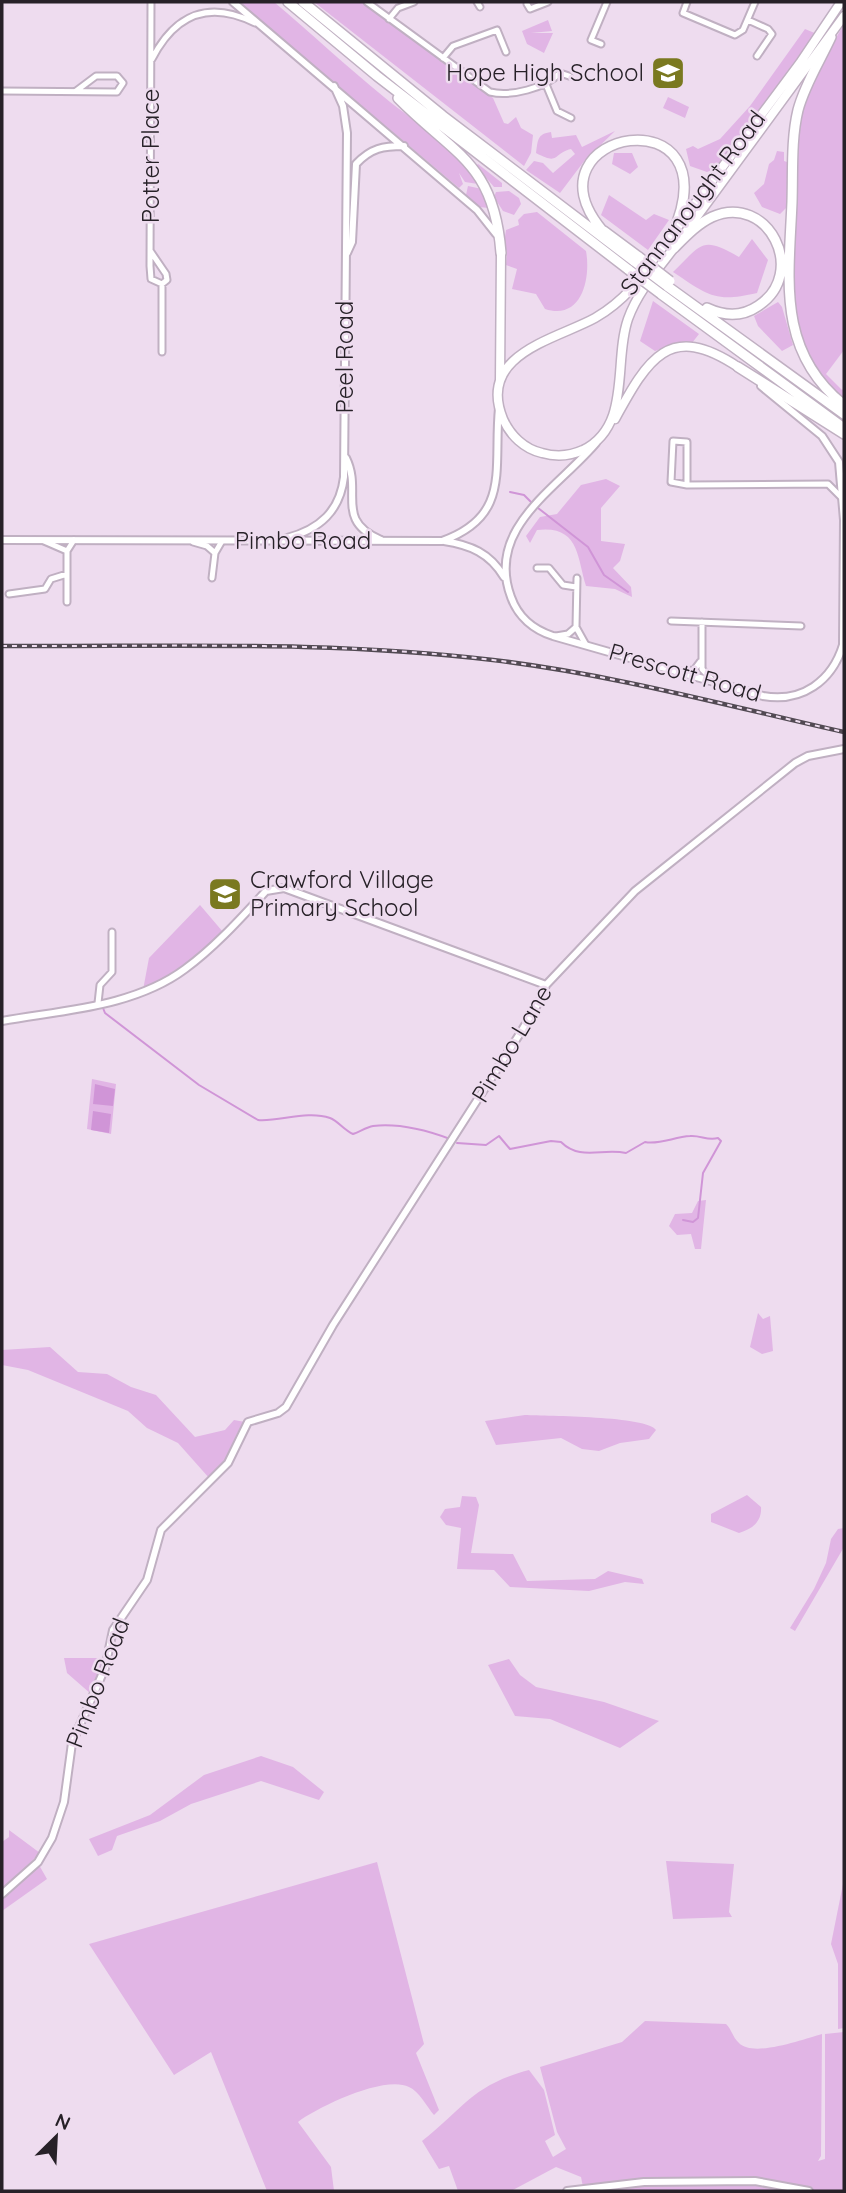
<svg xmlns="http://www.w3.org/2000/svg" width="846" height="2193" font-family="Quicksand,sans-serif">
<style>
.green{fill:#e1b5e5}
.water{fill:#d095d7}
.lines{fill:none;stroke-linecap:round;stroke-linejoin:round}
.stream{stroke:#d095d7;stroke-width:2}
.minor-casing{stroke:#c0b0c2;stroke-width:9}
.tertiary-casing{stroke:#c0b0c2;stroke-width:10}
.primary-casing{stroke:#c0b0c2;stroke-width:11}
.motorway-casing{stroke:#c0b0c2;stroke-width:12}
.minor{stroke:#fff;stroke-width:5}
.tertiary{stroke:#fff;stroke-width:6}
.primary{stroke:#fff;stroke-width:8}
.motorway{stroke:#fff;stroke-width:9}
.rail-casing{stroke:#524a53;stroke-width:4.5}
.rail{stroke:#eedcef;stroke-width:2;stroke-dasharray:5;stroke-linecap:butt}
.motorway-bridge-casing{stroke:#c0b0c2;stroke-width:12;stroke-linecap:butt}
.motorway-bridge{stroke:#fff;stroke-width:9}
.labels{text-anchor:middle;stroke-width:5;stroke-linejoin:round;paint-order:stroke}
.poi-label{font-size:24px;fill:#272128;stroke:#eedcef;text-anchor:end}
.street-label{font-size:24px;fill:#272128;stroke:#eedcef}
</style>
<rect width="100%" height="100%" fill="#eedcef"/>
<!-- green -->
<path class="green" d="M239,2H274C311,33 347,67 384,97C418,125 454,145 478,184L465,182L459,173L463,184L459,188Z
M314,2H364L493,98L504,123L508,124L516,117L521,128L533,135L531,153L524,166Z
M548,20L552,31L531,33H553L544,53L527,44L522,31Z
M844,24V350L826,374L842,390L844,388V401C825,381 808,362 799,335C787,294 792,136 807,95C816,70 831,47 844,24Z
M805,29L817,34L717,168L707,172L690,166L686,149L693,146L698,149L720,139L750,106Z
M668,97L689,107L685,118L663,108Z
M615,131L585,160L560,193L526,170L534,161L543,163L553,173L575,154L571,149C553,153 560,166 536,153C538,140 537,134 551,132L552,138L576,135L582,147Z
M777,151L784,152V161L790,163L789,205L780,214L762,207L754,193L764,184L769,164L774,160Z
M614,153H632L638,167L630,174L612,164Z
M478,164L502,183V187H494L476,166Z
M468,186L482,189L489,208L479,207L466,195Z
M509,191L519,198L521,204L514,215L503,211L494,197L496,192Z
M609,195L646,220L654,214L669,220L648,250L601,215Z
M537,212L586,251C591,278 582,321 545,309L536,294L512,289L517,269L506,265L507,251L503,249L506,230L519,225L518,220L524,214Z
M752,239L768,260L757,293C714,303 708,295 673,272C702,244 701,235 739,257Z
M653,301L699,334L692,343H677L655,351L640,341Z
M778,302L782,307L793,345L782,351L758,326L754,316Z
M606,479L620,486L601,508V541L625,544L620,561L613,568L631,587L632,597L615,589L586,586C577,558 580,525 537,530L530,543L526,536L540,517L557,514L581,485Z
M200,905L223,932L183,968L143,990L149,958Z
M92,1079L116,1084L111,1134L87,1129Z
M706,1200L701,1249H695L691,1234L677,1235L669,1226L675,1214L692,1213L698,1201Z
M758,1313L763,1319L770,1316L773,1351L762,1354L750,1347Z
M50,1347L78,1372L107,1374L131,1387L156,1395L195,1437L225,1430L234,1420L245,1422C230,1439 230,1465 210,1479L178,1443L147,1428L128,1411L28,1370L2,1365V1350Z
M525,1415C547,1416 648,1416 656,1430L649,1439L620,1443L599,1451L582,1449L561,1438L496,1445L485,1421Z
M747,1495L761,1507C762,1522 752,1529 739,1533L711,1522V1514Z
M462,1496L476,1497L479,1505L471,1553L513,1554L527,1581L595,1579L608,1571L642,1579L644,1584L625,1582L589,1591L510,1587L494,1570L457,1569L461,1528L446,1525L440,1517L445,1509L460,1507Z
M844,1528V1547L795,1631L790,1628L814,1589L826,1563L831,1539L838,1529Z
M64,1658H106L91,1694L67,1673Z
M509,1659L520,1675L536,1687L604,1702L659,1721L620,1748L550,1719L515,1716L488,1665Z
M261,1756L293,1767L324,1792L319,1800L261,1781L191,1804L160,1821L117,1836L112,1850L98,1856L89,1839L150,1815L204,1775Z
M9,1830L40,1853L2,1890V1842L9,1837Z
M666,1861L734,1864L729,1912L732,1917L673,1919Z
M377,1862L424,2044L416,2053L439,2110L434,2115C427,2107 419,2091 409,2087C384,2075 318,2107 298,2122L331,2167L334,2191H267L211,2052L174,2075L89,1944Z
M39,1865L47,1879L2,1911V1899Z
M844,1879V2028L838,2029V1964L831,1944Z
M645,2021L726,2024C732,2030 733,2038 739,2043C753,2058 804,2039 822,2034L821,2156L818,2161L825,2159V2034L844,2032V2191H567L583,2187L581,2177L556,2167L511,2191H458L449,2166L439,2169L422,2141C464,2108 472,2085 529,2070L544,2090L555,2135L545,2141L553,2157L566,2149L557,2132L540,2067L622,2042Z"/>
<!-- water -->
<path class="water" d="M95,1084L115,1089L113,1106L93,1104Z
M93,1111L111,1114L109,1133L91,1130Z"/>
<g class="lines">
<!-- stream -->
<path class="stream" d="M510,492L524,495L532,503
M538,508L588,547L604,575L628,592
M103,1008L105,1013L199,1085L258,1120C279,1122 307,1110 330,1118C338,1121 344,1130 353,1134C359,1132 367,1127 373,1126C399,1123 426,1130 450,1139
M457,1143L486,1145L499,1136L510,1149L551,1141L561,1142C580,1161 602,1148 626,1153L645,1142C659,1145 674,1137 690,1136C701,1135 707,1141 718,1138L721,1141L703,1173L698,1218L693,1222L683,1220"/>
<!-- minor casing -->
<g class="minor-casing">
<path id="minor" d="M151,2L150,266L151,279L162,284L167,280L166,274L151,252
M367,2L490,92C511,97 545,88 560,73L569,76
M477,2L480,7
M687,2L683,13L735,35L743,30L755,2
M527,4L530,9L548,2
M389,19L398,8L414,2
M748,20L768,29L772,34L757,56
M601,44L591,40L607,2
M443,58L453,46L497,30L506,52
M152,59C175,14 209,0 255,23
M545,82L557,111L571,118
M2,91L117,92L123,83L117,76H96L76,91
M162,352V284
M687,485V442L673,441L671,482L687,485L828,484L841,497
M44,541L67,551
M193,542L207,546L215,553
M537,568H549L563,585L576,587
M212,578L215,553L222,541
M577,578L576,627L586,645
M9,594L45,589L51,579L67,574
M67,602V551L74,540
M671,621L801,626
M702,622V669L713,681
M556,636L568,634L576,627
M683,671L694,670L700,662
M98,1003L100,985L112,972V932"/>
</g>
<!-- tertiary casing -->
<g class="tertiary-casing">
<path id="tertiary" d="M233,2L477,210L496,234
M347,253L352,242L356,164C371,148 383,146 404,146
M596,443C558,488 485,528 511,597C518,617 534,630 553,636L763,696C802,703 832,681 843,645L844,520L839,462L822,436L761,386
M346,458C363,492 334,520 381,540
M287,538C320,529 340,511 344,477L347,133L343,106L334,86
M2,540L442,541C512,516 493,468 499,408
M444,541C470,545 490,553 504,577
M2,1021C63,1010 134,1007 185,969C215,947 241,918 266,891L284,888L546,985
M2,1894L38,1862L52,1838L64,1802L72,1743L105,1668L113,1630L147,1580L161,1530L228,1463L248,1422L278,1413L286,1407L333,1325L519,1035L542,997L546,985L635,891L795,763L808,756L844,749
M567,2191L644,2182L755,2181L809,2191"/>
</g>
<!-- primary casing -->
<g class="primary-casing">
<path id="primary" d="M685,233L844,16
M677,244C659,268 638,291 628,319C613,362 632,426 583,450C570,456 556,457 542,453C524,449 510,435 503,419C476,354 557,339 595,318C609,310 621,300 632,288L800,63L841,2
M500,381L501,253
M615,419C648,359 669,321 738,367"/>
</g>
<!-- motorway casing -->
<g class="motorway-casing">
<path id="motorway" d="M288,2L377,76L629,270
M303,2L443,116L635,262
M831,37C820,61 805,84 798,110C791,139 793,172 792,202C789,278 776,351 844,405
M398,98C454,155 494,162 501,253
M602,230C519,130 736,90 672,235
M604,231L639,257
M674,248C685,237 697,224 712,217C768,192 809,273 758,306C742,317 724,316 707,308
M667,286L844,414
M661,294L844,428
M738,367L844,434"/>
</g>
<!-- minor -->
<use href="#minor" class="minor"/>
<!-- tertiary -->
<use href="#tertiary" class="tertiary"/>
<!-- primary -->
<use href="#primary" class="primary"/>
<!-- motorway -->
<use href="#motorway" class="motorway"/>
<!-- rail casing -->
<g class="rail-casing">
<path id="rail" d="M2,646C165,647 330,640 493,660C611,674 728,706 844,732"/>
</g>
<!-- rail -->
<use href="#rail" class="rail"/>
<!-- motorway-bridge casing -->
<g class="motorway-bridge-casing">
<path id="motorway-bridge" d="M639,257L670,281
M635,262L667,286
M629,270L661,294"/>
</g>
<!-- motorway-bridge -->
<use href="#motorway-bridge" class="motorway-bridge"/>
</g>
<!-- icons -->
<defs>
<g id="school-square" transform="scale(1.75)"><rect x="-9" y="-9" width="18" height="18" rx="4" fill="#7a7920" stroke="#eedcef"/><path d="M0-5L7-2L0 1L-7-2ZM-4 1L0 2.5L4 1V4Q0 6-4 4Z" fill="#fff"/></g>
</defs>
<g fill-rule="evenodd">
<use href="#school-square" x="668" y="73"/>
<use href="#school-square" x="225" y="894"/>
</g>
<g class="labels">
<!-- poi labels -->
<g class="poi-label">
<text x="644" y="81">Hope High School</text>
<text x="250" y="888" text-anchor="start">Crawford Village<tspan x="250" dy="28">Primary School</tspan></text>
</g>
<!-- street labels -->
<g class="street-label">
<text transform="translate(151 156) rotate(-90)" y="8">Potter Place</text>
<text transform="translate(693 203) rotate(-53)" y="8">Stannanought Road</text>
<text transform="translate(345 357) rotate(-90)" y="8">Peel Road</text>
<text x="303" y="549">Pimbo Road</text>
<text transform="translate(685 673) rotate(16)" y="8">Prescott Road</text>
<text transform="translate(512 1044) rotate(-59)" y="8">Pimbo Lane</text>
<text transform="translate(98 1683) rotate(-69)" y="8">Pimbo Road</text>
</g>
</g>
<!-- border -->
<rect width="846" height="2193" fill="none" stroke="#272128" stroke-width="7"/>
<!-- north arrow -->
<g transform="translate(56 2137) rotate(24)" stroke="#eedcef" stroke-width="5" paint-order="stroke">
<path d="M0-5L12 26L0 18L-12 26Z" fill="#272128"/>
<text y="-10" font-size="19" font-weight="bold" text-anchor="middle" fill="#272128">N</text>
</g>
</svg>
